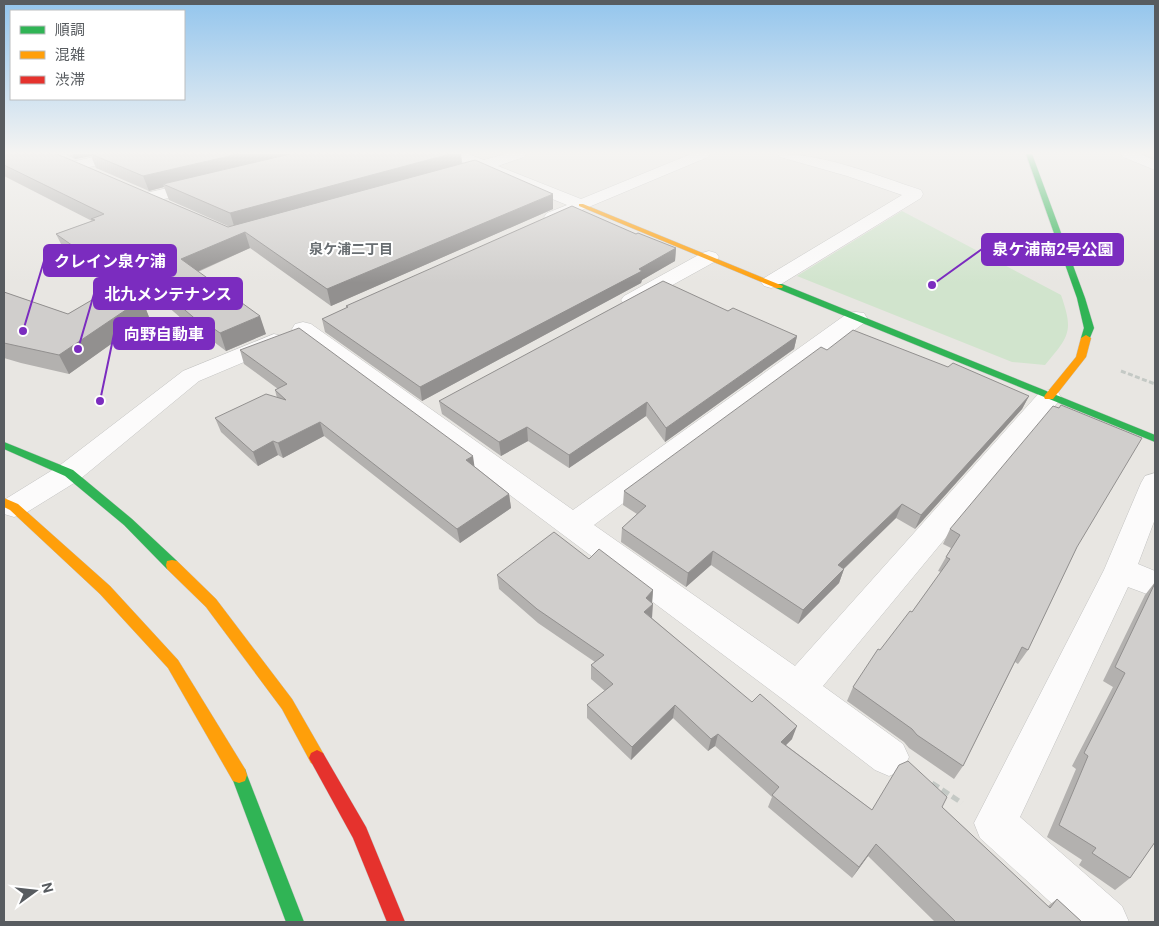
<svg xmlns="http://www.w3.org/2000/svg" width="1159" height="926" font-family="Roboto,'Noto Sans JP',sans-serif">
<style>
.green{fill:#d1e4cd}
.lines{fill:none;stroke-linecap:round;stroke-linejoin:round}
.street-casing{stroke:#c3c3c2;stroke-width:1}
.fast-casing{stroke:#c4c4c4;stroke-width:1}
.slow-casing{stroke:#c4c4c4;stroke-width:1}
.jam-casing{stroke:#c4c4c4;stroke-width:1}
.path-far1{stroke:#c4c9c5;stroke-width:3;stroke-dasharray:5 2.5;stroke-linecap:butt}
.path{stroke:#c4c9c5;stroke-width:5;stroke-dasharray:8 4;stroke-linecap:butt}
.street{fill:#fcfbfb;fill-rule:evenodd}
.fast{fill:#30b455;fill-rule:evenodd}
.slow{fill:#ff9f0a;fill-rule:evenodd}
.jam{fill:#e5322d;fill-rule:evenodd}
.wall{fill:#b3b1af}
.shaded-wall{fill:#92908f}
.building{fill:#d0cecc;stroke:#92908f}
.labels{text-anchor:middle;stroke-width:4;stroke-linejoin:round;paint-order:stroke}
.far-neighbourhood-label{font-size:14px;font-weight:bold;fill:#696e72;stroke:#fff}
.leader{fill:none;stroke:#7b2cbf;stroke-width:2}
.callout-dot{fill:#7b2cbf;stroke:#fff;stroke-width:2}
.callout{fill:#7b2cbf;stroke:#7b2cbf;stroke-width:2}
.callout-label{font-size:16px;text-anchor:middle;font-weight:bold;fill:#fff}
</style>
<rect width="100%" height="100%" fill="#e8e6e2"/>
<!-- green -->
<path class="green" d="M902,211L1061,295C1074,332 1069,336 1045,365L1012,362L797,276Z"/>
<g class="lines">
<!-- street casing -->
<g class="street-casing">
<path id="street" d="M108,154H136L134,157L76,170L71,168L68,165L71,162Z
M449,154H468L484,160L505,154H526L524,157L498,166L581,199L691,154H710L708,157L553,222L547,221L544,217L547,213L567,205L483,171L451,181L445,179L443,176L445,173L469,165L451,157Z
M778,154C826,154 875,175 921,190L923,194L921,198L778,286L771,288L764,286L761,282L764,278L902,195L847,176L780,157Z
M1121,154H1140L1155,160V170L1123,157Z
M202,180L208,182L210,185L208,188L148,203L142,202L140,198L142,194Z
M709,251L716,253L719,257L716,261L638,304L631,306L624,304L621,300L624,296L702,253Z
M856,312L864,313L867,318L864,323L594,525L795,666L1040,392L1049,390L1058,392L1061,397L1058,402L823,686L903,744L909,757L903,770L889,776L875,770L785,701L295,334L292,329L295,324L303,322L311,324L573,510L848,313Z
M274,334L282,336L285,341L282,346L199,381L79,480L24,514L14,517L4,514V500L59,466L183,371Z
M1155,473V519L1138,564L1155,571V597L1128,587L1020,817L1122,906L1129,922H1072L980,838L974,823L1104,570L1141,483L1145,476Z"/>
</g>
<!-- fast casing -->
<g class="fast-casing">
<path id="fast" d="M1026,154H1032L1085,298L1094,328L1089,340L1086,341L1081,338L1084,328L1077,298Z
M776,284H782L1155,435V442L776,288Z
M4,442L73,470L132,519L177,561L178,565L177,569L172,570L167,569L124,525L65,476L4,449Z
M239,767L245,769L247,775L304,922H286L231,775L233,769Z"/>
</g>
<!-- slow casing -->
<g class="slow-casing">
<path id="slow" d="M579,204H583L783,286L782,288H776L579,206Z
M1086,335L1091,338L1086,357L1053,399H1045L1044,397L1045,395L1076,357L1081,338Z
M4,498L18,504L110,586L178,660L245,769L247,775L245,781L239,783L233,781L168,668L100,594L10,510L4,507Z
M172,560L177,561L216,599L292,699L323,753L325,758L323,763L317,766L311,763L282,709L206,607L167,569L166,565L167,561Z"/>
</g>
<!-- jam casing -->
<g class="jam-casing">
<path id="jam" d="M317,750L323,753L366,827L405,922H387L353,838L309,758L311,753Z"/>
</g>
<!-- path-far1 -->
<path class="path-far1" d="M1121,371L1155,384"/>
<!-- path -->
<path class="path" d="M932,783L962,803"/>
<!-- street -->
<use href="#street" class="street"/>
<!-- fast -->
<use href="#fast" class="fast"/>
<!-- slow -->
<use href="#slow" class="slow"/>
<!-- jam -->
<use href="#jam" class="jam"/>
</g>
<!-- wall -->
<path class="wall" d="M4,154L228,227H230L169,200L164,187L149,191L96,168L91,156L75,159L64,154H461L462,164L553,209L331,306L250,248L198,272L266,334L226,351L210,339L206,340L166,305L159,310L143,302L149,317L69,374L21,363L4,358V292L68,314L115,287L64,250L56,234L92,221L4,176Z
M636,234L676,248L675,261L642,280L641,283L422,401L325,332L322,319L347,308L346,306Z
M728,311L797,336L794,349L665,442L646,416L569,468L528,441L501,456L442,414L439,401Z
M240,350L474,466L509,494L511,508L460,543L324,436L283,458L278,455L258,466L221,432L215,418L277,398L275,390L278,389L244,364Z
M827,350L948,367L1029,396L1022,409L915,529L896,518L844,569L839,583L798,624L711,565L686,587L621,542L622,528L637,514L623,505L624,491Z
M950,529L1077,547L1028,650L1018,664L1015,662L963,766L954,779L909,748L904,742L847,701L853,687L880,650L912,612L941,572L938,571L946,557L951,548L943,544Z
M589,559L653,590L652,603V618L792,739L786,745L872,810L942,807L1048,906L1057,899L1082,922H935L868,856L852,878L768,807L772,797L715,746L708,751L673,718L631,760L587,718V705L605,691L591,679V665L595,662L538,623L499,589L497,575Z
M1155,582V842L1130,878L1115,890L1079,865L1082,860L1047,837L1076,769L1072,766L1113,687L1103,681L1145,595Z"/>
<!-- shaded-wall -->
<path class="shaded-wall" d="M73,154H90L91,156L75,159Z
M238,154H302L163,184L164,187L149,191L143,176Z
M450,154H461L462,165L235,229L230,213Z
M553,194V209L331,306L327,289Z
M245,232L250,248L187,276L181,259Z
M676,248L675,261L642,280L641,283L422,401L420,387L639,269Z
M159,288L166,305L159,310L151,293Z
M142,299L149,317L69,374L59,355Z
M260,316L266,334L226,351L220,333Z
M203,321L210,339L206,340L199,322Z
M797,336L794,349L665,442L666,428Z
M1029,396L1022,409L915,529L921,515Z
M647,402L646,416L569,468V455Z
M320,422L324,436L283,458L278,443Z
M527,427L528,441L501,456L499,442Z
M273,441L278,455L258,466L253,452Z
M473,456L475,470L466,460Z
M509,494L511,508L460,543L457,529Z
M902,504L896,518L833,579L838,565Z
M713,551L711,565L686,587L688,573Z
M844,569L839,583L798,624L803,610Z
M653,590L652,603L653,604L652,618L644,612L646,598Z
M675,705L673,718L631,760L632,747Z
M797,726L792,739L776,755L781,742Z
M718,734L715,746L708,751L711,739Z
M876,844L868,856L852,878L859,867Z"/>
<!-- building -->
<path class="building" d="M4,154H57L228,227L475,160L553,194L327,289L245,232L181,259L260,316L220,333L203,321L199,322L159,288L151,293L130,282L142,299L59,355L4,343V292L68,314L126,280L106,269L56,234L95,220L91,219L104,214L4,165Z
M91,154H238L143,176Z
M290,154H450L230,213L163,184Z
M572,206L636,234L638,233L676,248L639,269L642,271L420,387L322,319L348,307L346,306Z
M663,281L728,311L733,308L797,336L666,428L647,402L569,455L527,427L499,442L439,401Z
M299,328L473,456L466,460L509,494L457,529L320,422L278,443L273,441L253,452L215,418L266,394L286,400L275,390L287,384L240,350Z
M853,330L948,367L953,363L1029,396L921,515L902,504L838,565L844,569L803,610L713,551L688,573L622,528L646,506L624,491L821,347L827,350Z
M1061,405L1142,438L1077,547L1028,650L1022,647L963,766L917,735L912,729L853,687L878,649L880,650L910,611L912,612L950,559L946,557L960,535L950,529L1053,406L1059,408Z
M554,532L589,559L599,549L653,590L646,598L653,604L644,612L752,702L760,694L797,726L781,742L872,810L899,765L908,761L947,797L942,807L1050,908L1057,899L1082,922H956L876,844L859,867L772,795L779,787L718,734L711,739L675,705L632,747L587,705L613,684L591,665L604,655L537,609L497,575Z
M1155,583V842L1130,878L1092,853L1096,848L1059,825L1088,756L1084,753L1125,673L1115,667Z"/>
<!-- sky -->
<linearGradient id="sky" x2="0" y2="1"><stop stop-color="#93c5ed"/><stop offset="0.54" stop-color="#f5f4f2"/><stop offset="1" stop-color="#f5f4f2" stop-opacity="0"/></linearGradient>
<rect width="1159" height="283" fill="url(#sky)"/>
<g class="labels">
<!-- far-neighbourhood labels -->
<g class="far-neighbourhood-label">
<text x="351" y="254">泉ケ浦二丁目</text>
</g>
</g>
<!-- callouts -->
<path class="leader" d="M932 285L982 249M23 331L44 261M78 349L94 294M100 401L114 334"/>
<g class="callout-dot">
<circle cx="932" cy="285" r="5"/>
<circle cx="23" cy="331" r="5"/>
<circle cx="78" cy="349" r="5"/>
<circle cx="100" cy="401" r="5"/>
</g>
<g class="callout">
<rect x="982" y="234" width="141" height="31" rx="5"/>
<rect x="44" y="245" width="132" height="31" rx="5"/>
<rect x="94" y="278" width="148" height="31" rx="5"/>
<rect x="114" y="318" width="100" height="31" rx="5"/>
</g>
<g class="callout-label">
<text x="1053" y="255">泉ケ浦南2号公園</text>
<text x="110" y="267">クレイン泉ケ浦</text>
<text x="168" y="300">北九メンテナンス</text>
<text x="164" y="340">向野自動車</text>
</g>
<!-- border -->
<rect width="1159" height="926" fill="none" stroke="#585c60" stroke-width="10"/>
<!-- legend -->
<rect x="10" y="10" width="175" height="90" fill="#ffffff" stroke="#bcbebf"/>
<rect x="20" y="26" width="25" height="8" fill="#30b455" stroke="#bcbebf"/>
<text x="55" y="35" font-size="15" fill="#585c60">順調</text>
<rect x="20" y="51" width="25" height="8" fill="#ff9f0a" stroke="#bcbebf"/>
<text x="55" y="60" font-size="15" fill="#585c60">混雑</text>
<rect x="20" y="76" width="25" height="8" fill="#e5322d" stroke="#bcbebf"/>
<text x="55" y="85" font-size="15" fill="#585c60">渋滞</text>
<!-- north arrow -->
<g transform="translate(35 891) rotate(75)" stroke="#ffffff" stroke-width="4" paint-order="stroke">
<path d="M0-4L9 19L0 12L-9 19Z" fill="#585c60"/>
<text y="-8" font-size="14" font-weight="bold" text-anchor="middle" fill="#585c60">N</text>
</g>
</svg>
